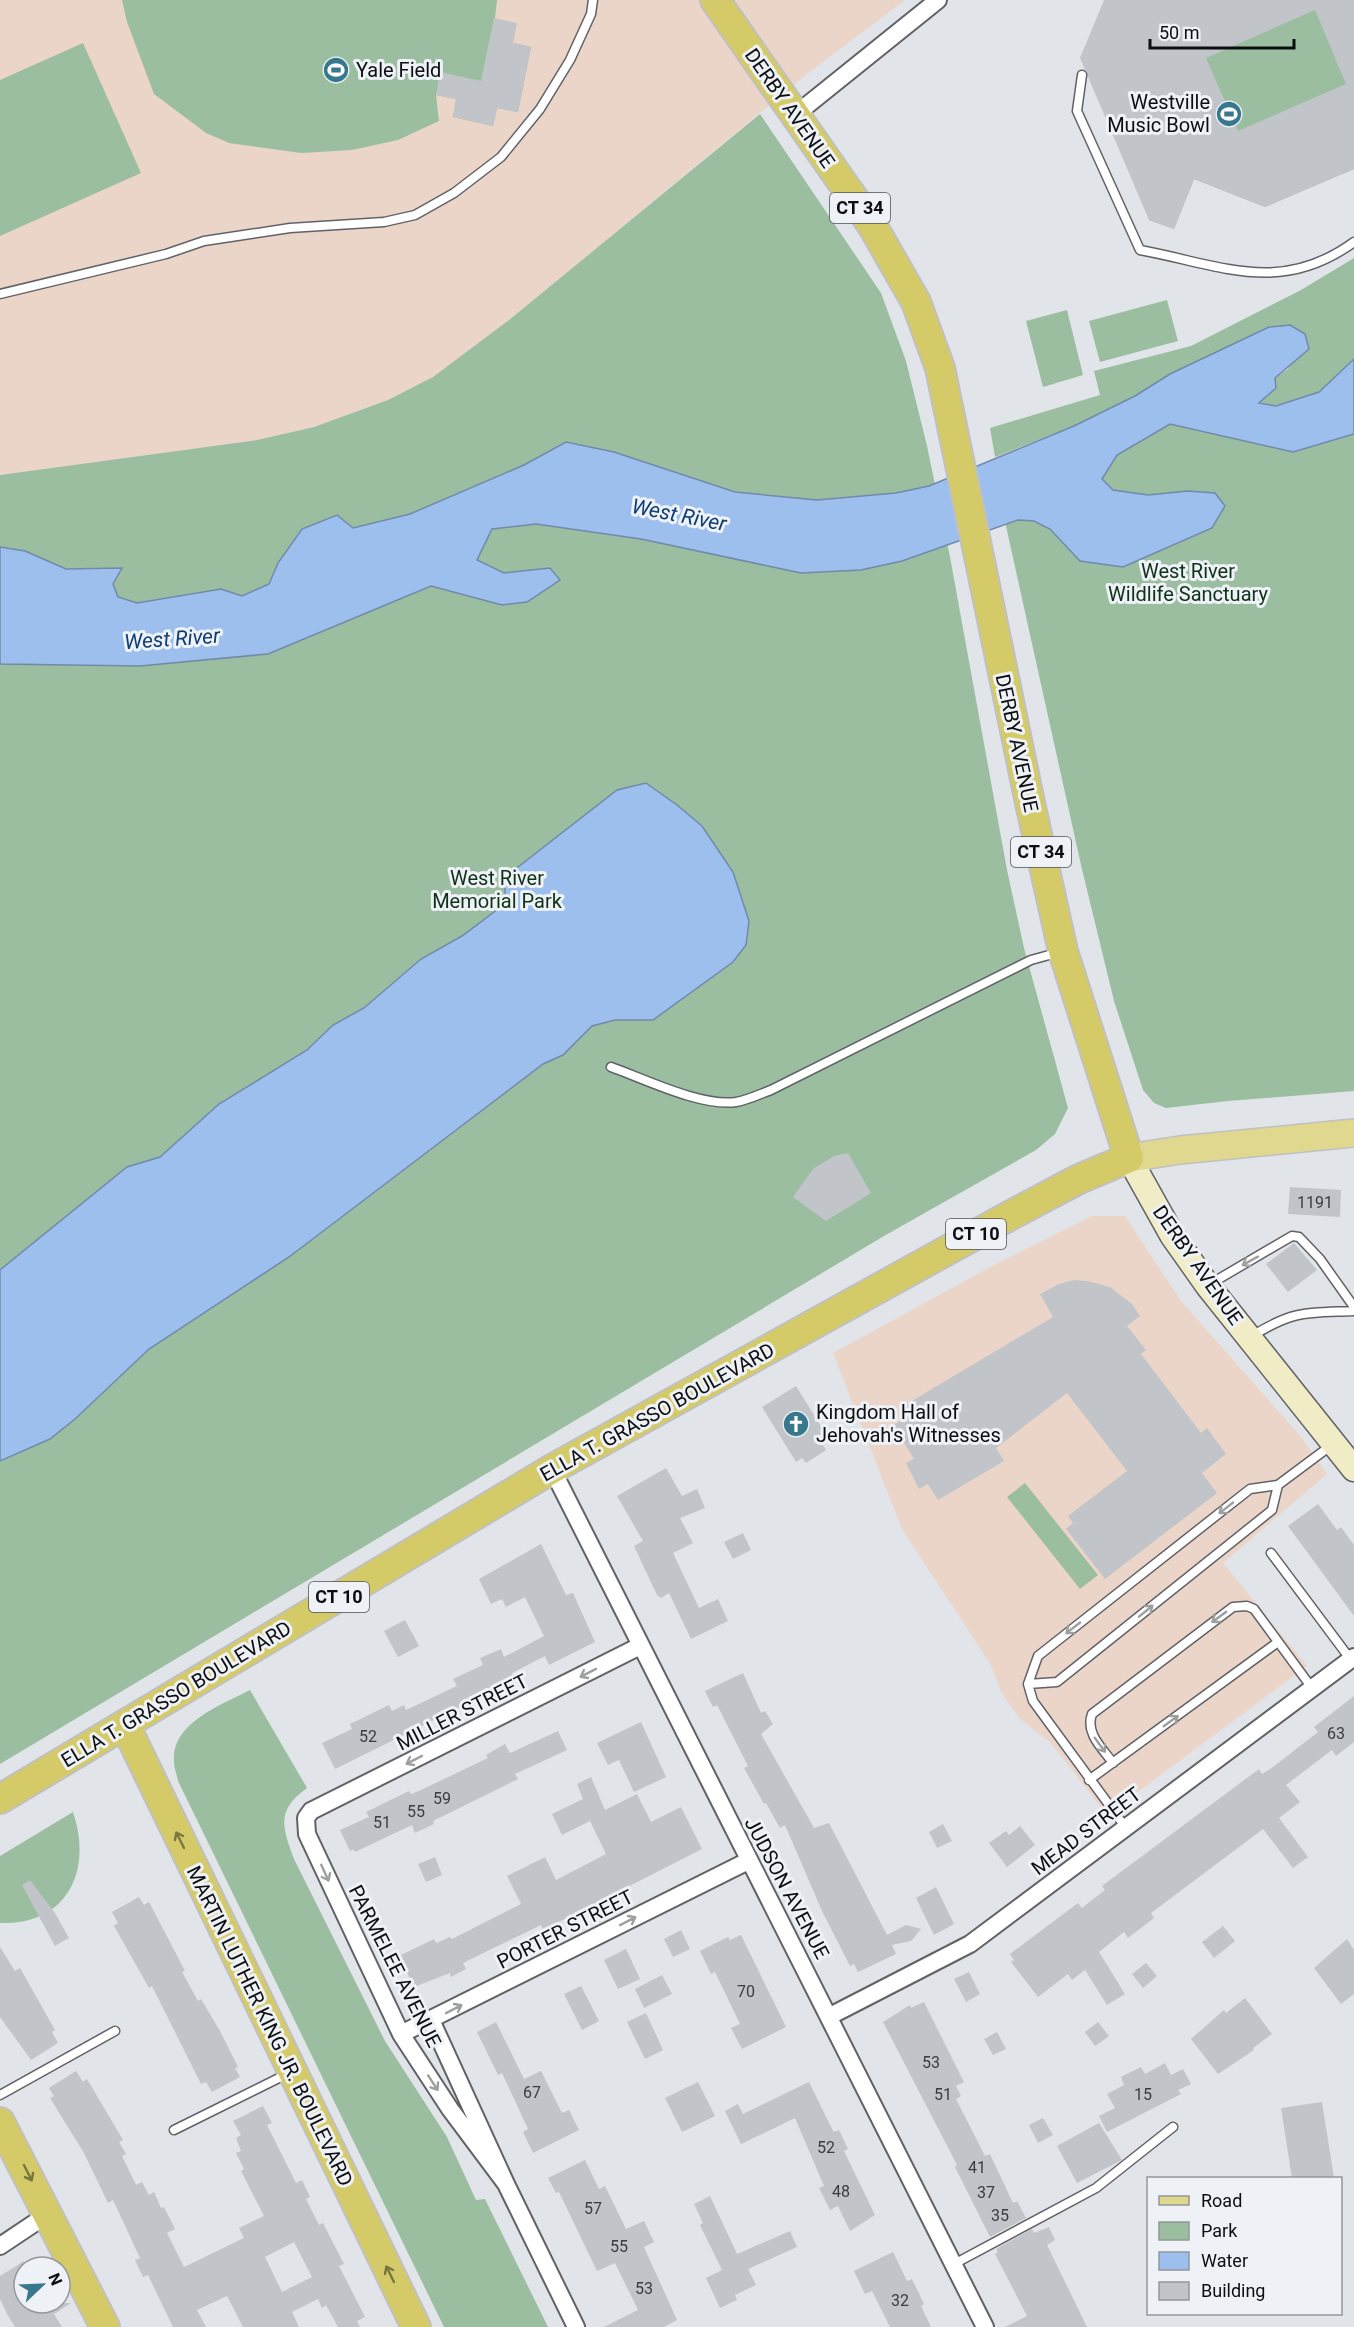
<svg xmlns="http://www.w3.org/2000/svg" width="1354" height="2327" font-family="Roboto,sans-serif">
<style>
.education{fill:#ebd5c8}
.green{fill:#9bbea0}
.water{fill:#9cbfee;stroke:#718aab;stroke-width:1.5}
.building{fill:#c1c4c9;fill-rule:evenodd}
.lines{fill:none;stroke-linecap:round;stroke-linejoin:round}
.service-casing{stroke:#606267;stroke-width:11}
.minor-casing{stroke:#606267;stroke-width:20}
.secondary-casing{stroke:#606267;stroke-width:27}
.primary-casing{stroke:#c0c0c1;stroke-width:30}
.trunk-casing{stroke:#c0c0c1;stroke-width:32}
.service{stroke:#fff;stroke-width:8}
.minor{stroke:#fff;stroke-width:16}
.secondary{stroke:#efecc6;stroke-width:24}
.primary{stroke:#dfd88e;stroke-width:27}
.trunk{stroke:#d4cb68;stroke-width:28}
.oneway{stroke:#9e9f9f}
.oneway2{stroke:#7a7640}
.labels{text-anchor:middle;stroke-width:6;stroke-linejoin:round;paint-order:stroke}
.number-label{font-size:16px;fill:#3a3c3e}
.shield{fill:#eef1f6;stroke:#505255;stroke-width:1.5}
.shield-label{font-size:18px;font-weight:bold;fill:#0d0e10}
.poi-label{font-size:20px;fill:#0d0e10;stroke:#eef1f6;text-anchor:start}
.street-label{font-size:20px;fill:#0d0e10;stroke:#eef1f6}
.park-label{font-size:20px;fill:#0e3217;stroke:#eef1f6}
.water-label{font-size:21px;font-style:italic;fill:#0e3c74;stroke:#eef1f6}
</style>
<rect width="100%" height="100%" fill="#e1e4e9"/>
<!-- education -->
<path class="education" d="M0,0H905L807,74L509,320L433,377L388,400L314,427L257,440L0,475Z
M1092,1216H1125L1181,1301L1302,1438L1327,1474L1223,1563L1307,1666L1107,1815L1051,1743L1019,1718L1001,1692L991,1665L902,1529L833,1353L996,1264Z"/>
<!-- green -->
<path class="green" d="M122,0H497L495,18L513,43L531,47L518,112L497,108L493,126L453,117L456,99L436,95L439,121L398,140L352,150L301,153L229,143L206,133L154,94L127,22Z
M1104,0H1354V169L1265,207L1194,179L1174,229L1149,220Z
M83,43L141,173L0,236V80Z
M760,114L881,293L906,361L927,446L950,557L1007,870L1024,948L1068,1108L1055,1134L1036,1150L884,1236L0,1764V475L257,440L314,427L388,400L433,377L509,320Z
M1354,258V359L1319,392L1276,406L1258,403L1275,378L1288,369L1305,334L1290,325L1269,327L1170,374L1135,396L1074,426L995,457L990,428L1100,395L1094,371L1191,346L1301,290Z
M1167,300L1178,341L1100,362L1089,321Z
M1067,310L1083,375L1043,387L1026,321Z
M1354,403V1091L1228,1101L1166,1108L1154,1103L1143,1090L1114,1001L1081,865L1000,499L1145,414L1280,424Z
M1025,1483L1098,1575L1080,1589L1007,1497Z
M250,1690L307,1788C276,1810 282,1827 294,1859L385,2041L447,2137L476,2200L485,2199L548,2327H444L178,1781C177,1774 173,1766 174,1758C174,1722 223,1704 250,1690Z
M73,1812C93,1871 67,1925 0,1923V1856Z"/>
<!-- water -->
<path class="water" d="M1290,325L1305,334L1309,349L1275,378L1276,388L1259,403L1276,406L1319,392L1354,359V434L1293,452L1170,424L1117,455L1102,479L1113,490L1148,495L1188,491L1215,493L1225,506L1212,528L1123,567L1080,561L1050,529L1034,521L1018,520L902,561L861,570L801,573L641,539L536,524L492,529L477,560L504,573L550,568L560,580L527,602L502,605L431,586L268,654L140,666L0,664V547L25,551L66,569L122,568L113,584L118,597L137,603L221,589L242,596L269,584L278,563L302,529L337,515L353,528L410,514L524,465L566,442L614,452L735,492L817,500L896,493L929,486L1074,426L1135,396L1170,374L1269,327Z
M646,783L677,805L702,826L733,872L749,921L746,945L733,962L653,1020H615L592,1026L563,1055L543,1064L289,1257L149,1349L75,1419L50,1439L0,1461V1270L127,1167L160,1157L219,1104L307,1050L333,1025L364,1008L421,959L462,936L506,903L504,878L617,790Z"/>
<!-- building -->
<path class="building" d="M1104,0H1354V169L1265,207L1194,179L1174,229L1149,220L1080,58ZM1315,10L1346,84L1238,131L1206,58Z
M494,18L517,23L513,43L531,47L518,112L497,108L493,126L453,117L456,99L436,95L440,72L481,81Z
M848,1153L871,1193L826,1221L793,1197L813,1169L834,1156Z
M1290,1187L1341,1190L1340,1217L1288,1214Z
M1294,1243L1317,1270L1288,1292L1266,1264Z
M1074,1280L1087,1281L1110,1287L1132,1304L1140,1316L1127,1326L1146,1350L1141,1354L1201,1433L1207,1428L1226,1454L1202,1473L1217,1493L1105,1579L1066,1529L1073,1523L1068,1516L1127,1471L1067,1393L996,1448L1004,1461L938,1500L928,1484L919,1489L906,1463L914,1459L893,1425L911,1415L905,1405L1053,1317L1040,1294L1059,1284Z
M796,1386L830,1441L823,1445L826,1450L806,1463L802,1458L796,1462L762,1407Z
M666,1468L682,1496L697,1489L705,1508L680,1518L693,1543L673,1553L699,1608L718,1599L728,1621L691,1639L669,1593L661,1598L657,1595L634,1546L643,1541L617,1496Z
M1318,1504L1337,1530L1341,1527L1354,1545V1616L1288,1526Z
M743,1533L751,1550L733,1559L724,1542Z
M541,1544L566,1595L573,1593L595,1642L549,1665L545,1656L512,1673L515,1680L335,1769L322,1743L352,1729L350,1724L389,1705L392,1711L404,1705L406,1710L457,1686L453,1679L483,1665L480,1658L501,1649L504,1657L544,1636L525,1597L506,1607L502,1599L491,1604L479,1579Z
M405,1620L419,1646L398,1657L384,1631Z
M743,1673L761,1713L765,1711L773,1724L761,1734L814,1828L829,1823L887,1935L906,1925L921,1929L911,1941L892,1945L896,1954L858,1972L854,1964L850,1966L822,1911L785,1825L780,1828L766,1803L764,1804L744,1768L748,1766L717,1705L713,1707L705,1691Z
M1354,1696V1742L1336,1756L1332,1750L1286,1785L1300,1802L1279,1818L1308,1857L1293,1868L1263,1829L1151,1913L1154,1918L1128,1938L1124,1932L1099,1952L1125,1994L1107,2005L1085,1970L1072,1980L1068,1974L1038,1997L1011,1962L1014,1960L1010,1954L1078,1903L1082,1908L1105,1890L1102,1886L1259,1769L1262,1774L1273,1767L1318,1732L1314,1727Z
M641,1722L666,1777L634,1792L619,1760L608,1765L597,1743Z
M558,1731L567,1750L515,1774L518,1779L433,1821L434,1824L415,1833L412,1825L355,1852L353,1849L350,1851L340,1830L369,1817L366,1812L409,1791L411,1794L419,1791L488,1758L486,1755L505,1744L510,1753Z
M591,1777L605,1810L637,1794L651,1822L681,1807L702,1849L543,1930L541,1925L463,1963L466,1969L451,1977L450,1973L414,1987L399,1956L434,1939L436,1943L450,1937L452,1939L521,1904L507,1876L545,1857L556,1880L606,1854L590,1821L562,1835L552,1814L583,1799L577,1784Z
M943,1824L952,1841L937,1848L929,1832Z
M1020,1826L1035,1845L1007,1867L989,1843L1006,1831L1009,1835Z
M435,1857L442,1875L426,1882L418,1864Z
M30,1880L55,1913L69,1938L55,1946L22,1885Z
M936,1887L954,1924L934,1935L916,1898Z
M139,1897L144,1905L149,1902L185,1971L182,1972L198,2001L201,1999L220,2031L238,2067L235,2068L240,2077L212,2092L206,2082L201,2084L152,1986L149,1988L114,1926L118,1923L112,1912Z
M1223,1926L1235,1941L1214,1958L1202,1942Z
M681,1930L690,1949L673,1957L664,1939Z
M741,1935L786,2027L742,2049L731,2028L740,2024L715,1972L711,1974L700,1951L728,1937L730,1940Z
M1347,1939L1354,1950V1994L1341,2004L1314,1968Z
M0,1947L15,1971L20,1968L55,2030L52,2032L58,2043L31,2060L0,2017Z
M626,1949L640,1979L618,1989L604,1960Z
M1146,1963L1157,1976L1143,1988L1132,1974Z
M969,1972L980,1994L966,2002L954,1979Z
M662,1975L672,1994L644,2008L635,1989Z
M581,1986L599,2021L582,2030L564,1994Z
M1245,1998L1272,2034L1253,2048L1254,2050L1218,2074L1191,2039L1224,2010L1226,2013Z
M924,2002L964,2082L956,2086L961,2096L956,2099L985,2156L990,2154L1013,2203L1017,2201L1026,2218L990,2237L955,2167L957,2165L883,2022L910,2005L911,2008Z
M646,2013L663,2050L645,2059L627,2022Z
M496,2022L524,2079L541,2071L562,2113L569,2110L579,2130L533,2153L523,2132L528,2129L502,2073L498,2075L477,2032Z
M1098,2022L1109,2036L1095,2046L1085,2032Z
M997,2032L1006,2049L993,2055L984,2039Z
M1165,2063L1171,2075L1183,2069L1191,2084L1178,2090L1181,2094L1107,2132L1099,2116L1115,2108L1107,2094L1124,2085L1121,2077L1141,2067L1145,2074Z
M76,2071L83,2082L87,2079L123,2140L119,2142L126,2154L122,2156L136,2185L142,2182L149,2195L154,2192L161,2208L164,2207L175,2229L167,2233L184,2267L244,2238L239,2228L264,2216L241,2171L244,2169L236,2153L241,2151L236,2138L241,2135L233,2121L263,2106L272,2123L267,2125L296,2183L302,2180L310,2197L306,2199L319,2225L323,2223L344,2264L339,2266L365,2317L357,2321L360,2327H338L326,2305L322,2308L318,2299L292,2312L299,2327H243L227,2296L197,2310L206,2327H173L148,2275L143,2277L135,2260L140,2258L113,2200L108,2203L84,2153L50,2098L54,2096L49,2088ZM294,2242L312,2277L282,2292L265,2257Z
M698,2082L715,2116L682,2132L665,2098Z
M809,2082L832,2129L834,2132L839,2130L848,2149L844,2151L875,2215L850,2231L838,2206L830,2210L819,2188L824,2186L795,2118L741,2144L725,2111L738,2104L743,2114Z
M1322,2102L1334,2178H1292L1281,2108Z
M1043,2118L1053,2135L1038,2143L1029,2125Z
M1099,2123L1122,2160L1077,2183L1057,2146Z
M585,2160L599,2189L605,2186L626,2229L644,2221L654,2242L644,2247L677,2320L664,2327H604L638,2310L615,2263L597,2271L559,2192L556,2193L548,2178Z
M710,2196L737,2254L790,2231L797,2247L748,2269L756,2285L735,2295L737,2300L720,2308L706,2278L722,2270L700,2225L703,2223L694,2204Z
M1049,2227L1055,2240L1047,2245L1087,2327H1005L1027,2316L995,2254L998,2252L996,2249L1032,2229L1034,2233Z
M893,2252L907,2281L912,2279L924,2304L921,2306L931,2327H890L872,2291L865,2294L854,2271Z
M24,2261V2303H71L54,2314L62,2327H15L7,2314L0,2299V2276Z"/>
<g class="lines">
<!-- service casing -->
<g class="service-casing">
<path id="service" d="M1082,75L1077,111L1140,250C1221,265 1280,296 1354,242
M0,294L166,254L204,241L290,228L384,222L415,215L454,193L501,157L540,109L570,60L591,14L593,0
M611,1067C645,1079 701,1107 736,1102C748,1100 760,1094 771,1090L1031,960L1060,952
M1210,1284L1292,1236L1299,1237L1320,1259L1354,1307
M1252,1336C1294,1310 1306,1313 1354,1311
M1271,1553L1351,1660
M1028,1684L1057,1682L1272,1510L1278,1485
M1113,1763C1102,1748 1085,1733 1092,1714L1233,1607L1247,1606L1254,1609L1312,1688
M1089,1780L1278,1642
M1126,1828L1033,1701L1028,1684L1038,1656L1250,1489L1278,1485L1333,1444
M0,2095L115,2031
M174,2130L289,2073
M954,2264L1096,2188L1173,2127"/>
</g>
<!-- minor casing -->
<g class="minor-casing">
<path id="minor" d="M795,115L938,0
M552,1469L985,2327
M830,2016L970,1944L1354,1657
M431,2020L506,2184L576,2327
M401,2034L748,1861
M506,2184L450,2109L401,2034L307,1834L306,1818L311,1811L640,1646
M0,2246L48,2214"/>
</g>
<!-- secondary casing -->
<g class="secondary-casing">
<path id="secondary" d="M1129,1158L1172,1235L1208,1286L1354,1469"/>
</g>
<!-- primary casing -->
<g class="primary-casing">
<path id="primary" d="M1129,1158L1180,1150L1354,1133"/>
</g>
<!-- trunk casing -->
<g class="trunk-casing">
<path id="trunk" d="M125,1725L416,2327
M0,1799L552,1469L1011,1215L1079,1179L1129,1158L1063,951L1030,803L940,368L916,302L872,225L715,0
M0,2122L105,2327"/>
</g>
<!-- service -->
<use href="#service" class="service"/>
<!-- minor -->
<use href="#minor" class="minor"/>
<!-- secondary -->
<use href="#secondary" class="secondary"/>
<!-- primary -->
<use href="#primary" class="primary"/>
<!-- trunk -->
<use href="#trunk" class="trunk"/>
</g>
<!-- one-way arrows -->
<defs><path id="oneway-shaft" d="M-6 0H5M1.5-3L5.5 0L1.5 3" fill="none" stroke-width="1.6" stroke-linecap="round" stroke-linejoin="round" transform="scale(1.5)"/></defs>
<g class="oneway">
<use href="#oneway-shaft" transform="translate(1250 1261) rotate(151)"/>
<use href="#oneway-shaft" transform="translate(1226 1508) rotate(142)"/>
<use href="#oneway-shaft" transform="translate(1146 1611) rotate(-39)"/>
<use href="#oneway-shaft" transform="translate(1219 1617) rotate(144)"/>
<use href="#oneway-shaft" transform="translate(1073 1628) rotate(142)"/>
<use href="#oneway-shaft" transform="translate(588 1673) rotate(153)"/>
<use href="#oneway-shaft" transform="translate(1171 1721) rotate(-36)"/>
<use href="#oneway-shaft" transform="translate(1100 1745) rotate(54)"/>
<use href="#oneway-shaft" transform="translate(414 1760) rotate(153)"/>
<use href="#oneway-shaft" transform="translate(325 1873) rotate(65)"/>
<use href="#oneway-shaft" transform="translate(628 1921) rotate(-27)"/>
<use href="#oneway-shaft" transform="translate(454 2009) rotate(-27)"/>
<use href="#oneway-shaft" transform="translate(433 2083) rotate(57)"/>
</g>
<g class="oneway2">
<use href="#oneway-shaft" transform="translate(180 1840) rotate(-116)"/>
<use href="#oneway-shaft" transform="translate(28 2173) rotate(63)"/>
<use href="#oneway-shaft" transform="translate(390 2274) rotate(-116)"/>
</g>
<!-- icons -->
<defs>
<g id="stadium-disc" transform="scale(1.35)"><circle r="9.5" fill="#38788c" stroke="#eef1f6"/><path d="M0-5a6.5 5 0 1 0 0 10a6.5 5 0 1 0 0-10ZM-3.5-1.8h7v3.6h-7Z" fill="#fff"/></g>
<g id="church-disc" transform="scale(1.35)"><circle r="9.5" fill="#38788c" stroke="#eef1f6"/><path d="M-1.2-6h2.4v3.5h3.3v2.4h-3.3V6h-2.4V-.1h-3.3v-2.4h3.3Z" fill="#fff"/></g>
</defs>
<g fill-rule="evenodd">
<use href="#stadium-disc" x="336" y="70"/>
<use href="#stadium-disc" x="1229" y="114"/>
<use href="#church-disc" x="796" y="1424"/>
</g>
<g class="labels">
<!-- number labels -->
<g class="number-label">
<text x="1315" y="1208">1191</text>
<text x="1336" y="1739">63</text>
<text x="368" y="1742">52</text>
<text x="442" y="1804">59</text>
<text x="416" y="1817">55</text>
<text x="382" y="1828">51</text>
<text x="746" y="1997">70</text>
<text x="931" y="2068">53</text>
<text x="532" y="2098">67</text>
<text x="943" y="2100">51</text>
<text x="1143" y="2100">15</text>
<text x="826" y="2153">52</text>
<text x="977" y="2173">41</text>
<text x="841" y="2197">48</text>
<text x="986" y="2198">37</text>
<text x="593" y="2214">57</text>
<text x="1000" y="2221">35</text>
<text x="619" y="2252">55</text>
<text x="644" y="2294">53</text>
<text x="900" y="2306">32</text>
</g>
<!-- shield labels -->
<g class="shield">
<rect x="830" y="193" width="60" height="30" rx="4.5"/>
<rect x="1011" y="837" width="60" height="30" rx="4.5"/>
<rect x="946" y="1219" width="60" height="30" rx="4.5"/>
<rect x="309" y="1582" width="60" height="30" rx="4.5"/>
</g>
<g class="shield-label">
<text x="860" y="214">CT 34</text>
<text x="1041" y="858">CT 34</text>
<text x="976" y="1240">CT 10</text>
<text x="339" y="1603">CT 10</text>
</g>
<!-- poi labels -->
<g class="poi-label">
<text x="356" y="77">Yale Field</text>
<text x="1210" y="109" text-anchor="end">Westville<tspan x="1210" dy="23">Music Bowl</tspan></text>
<text x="816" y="1419">Kingdom Hall of<tspan x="816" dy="23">Jehovah's Witnesses</tspan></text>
</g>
<!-- street labels -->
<g class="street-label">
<text transform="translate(790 108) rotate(55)" y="7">DERBY AVENUE</text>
<text transform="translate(1017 743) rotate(78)" y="7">DERBY AVENUE</text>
<text transform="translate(1198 1265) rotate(55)" y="7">DERBY AVENUE</text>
<text transform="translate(657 1412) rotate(-29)" y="7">ELLA T. GRASSO BOULEVARD</text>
<text transform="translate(176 1694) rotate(-31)" y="7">ELLA T. GRASSO BOULEVARD</text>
<text transform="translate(462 1712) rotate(-27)" y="7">MILLER STREET</text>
<text transform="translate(1086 1831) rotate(-37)" y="7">MEAD STREET</text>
<text transform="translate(787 1888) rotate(62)" y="7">JUDSON AVENUE</text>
<text transform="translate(565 1929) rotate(-27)" y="7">PORTER STREET</text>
<text transform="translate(395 1966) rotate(63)" y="7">PARMELEE AVENUE</text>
<text transform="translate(270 2026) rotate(64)" y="7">MARTIN LUTHER KING JR. BOULEVARD</text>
</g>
<!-- park labels -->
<g class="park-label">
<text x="1188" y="578">West River<tspan x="1188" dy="23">Wildlife Sanctuary</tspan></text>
<text x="497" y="885">West River<tspan x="497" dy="23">Memorial Park</tspan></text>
</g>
<!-- water labels -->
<g class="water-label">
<text transform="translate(679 515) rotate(11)" y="7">West River</text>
<text transform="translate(172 639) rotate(-4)" y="7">West River</text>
</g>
</g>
<!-- legend -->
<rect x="1147" y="2177" width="195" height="138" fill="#eef1f6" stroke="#94969a" stroke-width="1.5"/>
<rect x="1159" y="2196" width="30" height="9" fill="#dfd88e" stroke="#94969a" stroke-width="1.5"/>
<text x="1201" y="2207" font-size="18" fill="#0d0e10">Road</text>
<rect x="1159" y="2222" width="30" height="18" fill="#9bbea0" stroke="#94969a" stroke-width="1.5"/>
<text x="1201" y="2237" font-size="18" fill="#0d0e10">Park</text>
<rect x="1159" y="2252" width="30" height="18" fill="#9cbfee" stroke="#94969a" stroke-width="1.5"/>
<text x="1201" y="2267" font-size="18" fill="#0d0e10">Water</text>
<rect x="1159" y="2282" width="30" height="18" fill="#c1c4c9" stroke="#94969a" stroke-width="1.5"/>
<text x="1201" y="2297" font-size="18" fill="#0d0e10">Building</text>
<!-- north arrow -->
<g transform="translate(42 2285) rotate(67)"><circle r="28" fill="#eef1f6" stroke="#94969a" stroke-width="1.5"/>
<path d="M0-4.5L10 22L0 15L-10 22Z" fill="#38788c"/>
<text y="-9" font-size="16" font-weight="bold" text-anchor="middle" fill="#0d0e10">N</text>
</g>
<!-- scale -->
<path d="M1150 39v9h144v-9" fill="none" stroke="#0d0e10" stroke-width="3"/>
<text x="1159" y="39" font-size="18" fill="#0d0e10" stroke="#eef1f6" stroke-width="4.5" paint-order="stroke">50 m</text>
</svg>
